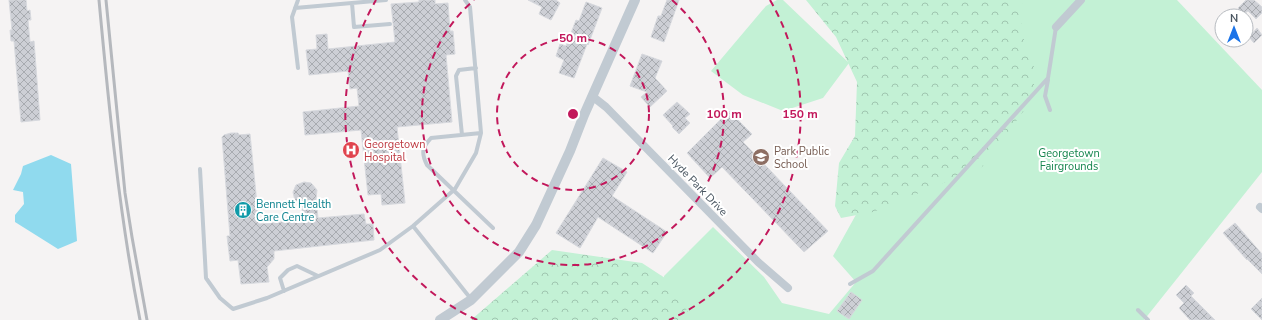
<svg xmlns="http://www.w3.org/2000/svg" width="1262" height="320" font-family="'Nunito Sans',sans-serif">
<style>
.green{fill:#c3f1d5}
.forest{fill:url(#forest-crowns)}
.water{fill:#90daee}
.building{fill:url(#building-cross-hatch);stroke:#d7d9de}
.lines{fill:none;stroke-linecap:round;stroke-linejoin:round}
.service{stroke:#c1cad2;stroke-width:4}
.minor{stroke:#c1cad2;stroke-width:8}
.tertiary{stroke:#c1cad2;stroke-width:10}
.rail{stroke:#b5b8bd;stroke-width:3}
.ring{fill:none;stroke:#c2185b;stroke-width:2;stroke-dasharray:7 5}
.labels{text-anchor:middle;stroke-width:4;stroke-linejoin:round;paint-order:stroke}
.health-label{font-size:11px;fill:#be3a42;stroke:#fff;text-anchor:start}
.education-label{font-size:11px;fill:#785e54;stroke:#fff;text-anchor:start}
.park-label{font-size:11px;fill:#17864f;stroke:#fff}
.street-label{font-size:11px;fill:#4a5661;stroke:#fff}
.culture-label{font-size:11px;fill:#0d838f;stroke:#fff;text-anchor:start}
.centre{fill:#c2185b;stroke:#fff;stroke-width:2}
.ring-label{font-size:12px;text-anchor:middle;font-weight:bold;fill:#c2185b;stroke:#fff;stroke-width:4;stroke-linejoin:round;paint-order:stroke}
</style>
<defs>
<pattern id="forest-crowns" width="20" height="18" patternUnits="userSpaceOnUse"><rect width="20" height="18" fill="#c3f1d5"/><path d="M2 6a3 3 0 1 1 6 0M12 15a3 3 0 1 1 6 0" fill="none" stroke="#a0c6b0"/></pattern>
<pattern id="building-cross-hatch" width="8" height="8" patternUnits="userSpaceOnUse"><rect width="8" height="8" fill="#cdcfd5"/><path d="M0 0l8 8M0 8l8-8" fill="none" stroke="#a8abb0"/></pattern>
</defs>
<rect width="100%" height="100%" fill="#f5f3f3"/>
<!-- green -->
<path class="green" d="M777,0H783L849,63L823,98L783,111L743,95L711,71L766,6Z
M1003,0H1177L1262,90V172L1144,320H666L664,276L713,227L764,277L782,303L829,314L856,282L833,256L868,193Z"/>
<!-- forest -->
<path class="forest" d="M806,0H1025L1019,7L1024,40L1034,67V97L982,167L873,212L841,218L835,206L839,163L855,136L857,82L836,37Z
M552,250L642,263L665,278L690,315L689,320H471Z"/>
<!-- water -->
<path class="water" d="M51,155L71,164L77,241L58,249L15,222V215L24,204L23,192L13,190L21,174L23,166Z"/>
<!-- building -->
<path class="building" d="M9,0H26L27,11L30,10L31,20H28L30,42L34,41L40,120L21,122L14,41H11L10,30H12Z
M419,0H435V4L448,3L450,31H453L455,54L446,55L452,122L397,127L405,203L382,205L381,194L368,195L361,130L305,135L303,112L359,106L357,88L350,89L348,71L309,75L306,50L317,49L316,35L327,34L328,49L395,42L391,4L419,2Z
M528,0H556L560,3L551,20L539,14L542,7Z
M667,0H679L664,42L651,37L658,16H661Z
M1246,0H1254L1262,7V13L1256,19L1248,11L1244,14L1238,8Z
M586,2L602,8L588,45L587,44L574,78L559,73L564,60L556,56L560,44L566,46L576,20L579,21Z
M1257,28L1262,35L1254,43L1249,37Z
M642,54L662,61L655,78L667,91L650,107L641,97L647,92L630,86Z
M677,102L690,114L685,118L690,123L679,134L672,127L673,126L663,115Z
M729,111L752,134L743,142L828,231L804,252L722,167L710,178L687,153Z
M231,133H238L239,135L250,134L259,224L303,220L302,206L295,201L293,192L296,185L304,182L311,183L317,190L316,199L318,218L364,214L366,224H373L374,240L274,251V259L267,267L269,282L241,284L238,260L230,261L227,236H230L222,137L224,135Z
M603,158L627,172L612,196L667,232L653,253L598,217L580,248L556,233Z
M1235,223L1262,254V274L1247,259V260L1223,233Z
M1186,285L1194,293L1191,296L1215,320H1190L1179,308L1184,303L1176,295Z
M851,292L862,300L849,319L837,311Z
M1262,298V320L1251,309Z"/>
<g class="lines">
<!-- service -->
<path class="service" d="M298,0L292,17L298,68
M352,3L354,27L390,24
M295,8L386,0
M1048,80L1045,96L1050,110
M481,133L431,138C422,148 421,153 427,165L493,228
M462,135L456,76L459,70L476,68
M200,169L206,278L220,298L233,309L267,298L380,250L413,226L455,189L476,153L481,133L470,7L465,0
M413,226L471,299
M850,284L873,271L1048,78L1056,27
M284,291L280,278L288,270L297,266L318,276
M1138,310L1148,320"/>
<!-- minor -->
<path class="minor" d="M1056,27L1081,0
M592,96L606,107L758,262L788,288
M1260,207L1262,209"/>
<!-- tertiary -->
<path class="tertiary" d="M440,320L471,300L519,252L536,225L570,151L584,115L635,0"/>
<!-- rail -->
<path class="rail" d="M99,0C109,108 119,213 140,320
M106,0L125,193L132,237L147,320"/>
</g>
<!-- distance rings -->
<g class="ring">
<circle cx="573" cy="114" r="76"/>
<path d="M672 0A151 151 0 1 1 474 0"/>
<path d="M477 320A227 227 0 0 1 376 0M770 0A227 227 0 0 1 669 320"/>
</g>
<!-- icons -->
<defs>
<g id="hospital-disc" transform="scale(0.9)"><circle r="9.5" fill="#e0444e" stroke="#fff"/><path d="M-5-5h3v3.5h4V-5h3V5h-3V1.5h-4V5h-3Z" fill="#fff"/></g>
<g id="school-disc" transform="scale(0.9)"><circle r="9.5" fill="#8d6e63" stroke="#fff"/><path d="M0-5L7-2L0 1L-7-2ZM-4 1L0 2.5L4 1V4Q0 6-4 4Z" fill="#fff"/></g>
<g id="building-disc" transform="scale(0.9)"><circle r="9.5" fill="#0f9aa8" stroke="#fff"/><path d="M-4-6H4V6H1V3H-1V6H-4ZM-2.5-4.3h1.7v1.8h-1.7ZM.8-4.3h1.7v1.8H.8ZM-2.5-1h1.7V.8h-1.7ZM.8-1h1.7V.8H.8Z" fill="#fff"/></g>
</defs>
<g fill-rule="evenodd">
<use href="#hospital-disc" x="351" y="150"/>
<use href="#school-disc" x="761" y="157"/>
<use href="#building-disc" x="243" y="210"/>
</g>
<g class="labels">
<!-- health labels -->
<g class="health-label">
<text x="364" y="148">Georgetown<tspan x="364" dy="13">Hospital</tspan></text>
</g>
<!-- education labels -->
<g class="education-label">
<text x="774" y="155">Park Public<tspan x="774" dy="13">School</tspan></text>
</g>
<!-- park labels -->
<g class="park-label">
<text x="1069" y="157">Georgetown<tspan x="1069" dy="13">Fairgrounds</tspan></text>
</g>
<!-- street labels -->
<g class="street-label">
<text transform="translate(698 185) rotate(46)" y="4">Hyde Park Drive</text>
</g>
<!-- culture labels -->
<g class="culture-label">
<text x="256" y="208">Bennett Health<tspan x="256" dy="13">Care Centre</tspan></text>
</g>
</g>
<circle cx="573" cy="114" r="6" class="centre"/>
<g class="ring-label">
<text x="573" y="42">50 m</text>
<text x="724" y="118">100 m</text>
<text x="800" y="118">150 m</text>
</g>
<!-- north arrow -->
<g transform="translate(1234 28)"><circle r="19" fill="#ffffff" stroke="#b7bbc0"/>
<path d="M0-3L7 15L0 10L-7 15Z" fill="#1a73e8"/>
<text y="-6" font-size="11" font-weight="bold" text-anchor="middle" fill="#4a5661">N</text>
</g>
</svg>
